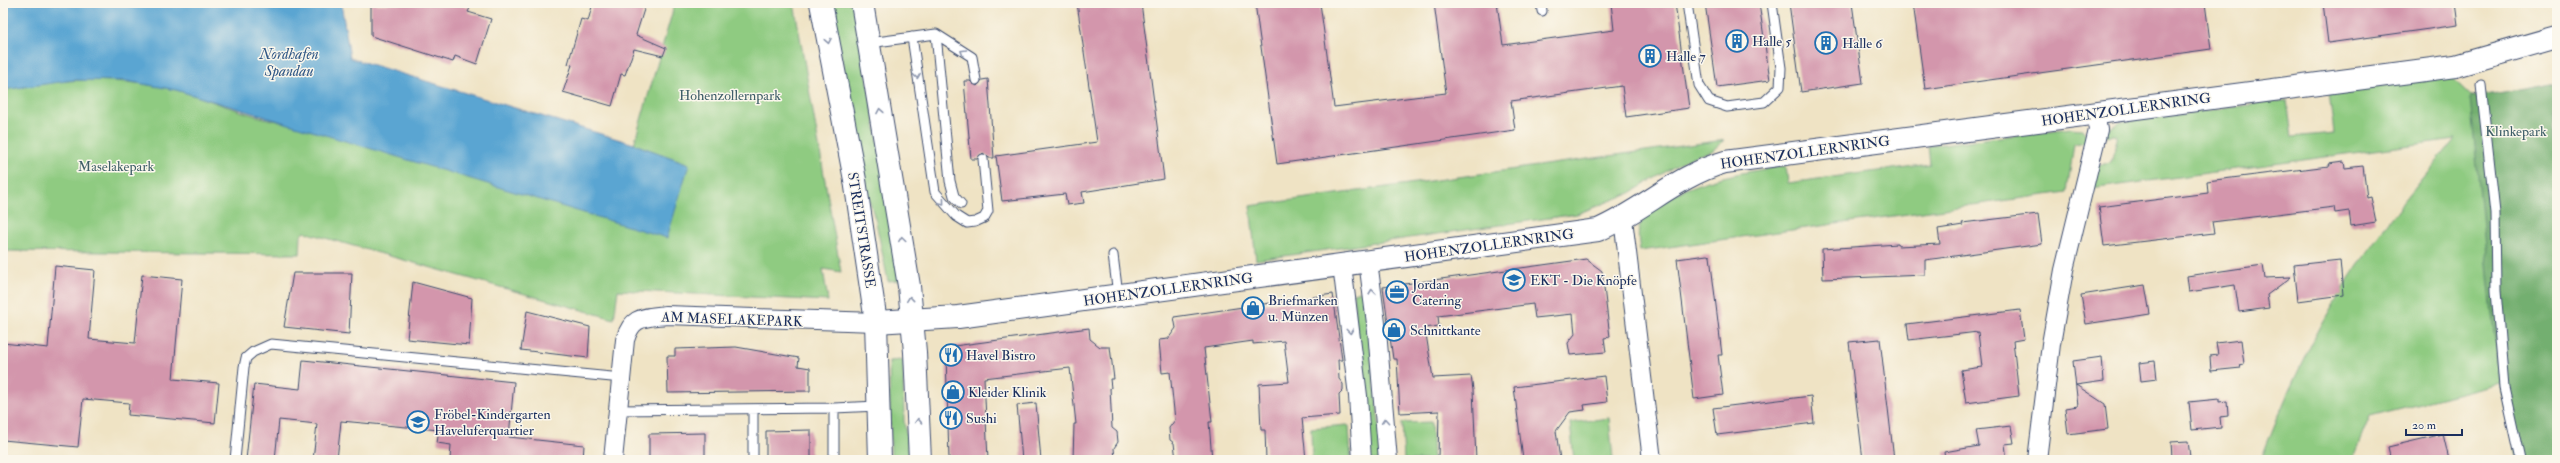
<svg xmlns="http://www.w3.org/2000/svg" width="2560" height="463" font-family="'IM FELL Double Pica',serif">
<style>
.green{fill:#8fcb81;stroke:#557d70}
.forest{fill:#73af6f;stroke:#476f66}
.water{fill:#5aa5d2;stroke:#3a6a98}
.building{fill:#d396ac}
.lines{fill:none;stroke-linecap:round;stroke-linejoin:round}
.service-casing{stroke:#3b4a6d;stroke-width:11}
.minor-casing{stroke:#3b4a6d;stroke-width:20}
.tertiary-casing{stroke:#3b4a6d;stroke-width:24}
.secondary-casing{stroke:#3b4a6d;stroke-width:24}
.service{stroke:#fff;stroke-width:9}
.minor{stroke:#fff;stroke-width:18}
.tertiary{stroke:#fff;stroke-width:22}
.secondary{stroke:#fff;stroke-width:22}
.oneway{stroke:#8d97ae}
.labels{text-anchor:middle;stroke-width:3;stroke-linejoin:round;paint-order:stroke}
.poi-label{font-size:14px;fill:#1b2f5e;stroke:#fbf7ec;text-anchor:start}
.park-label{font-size:14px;fill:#3e5e68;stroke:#fbf7ec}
.street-label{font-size:14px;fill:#1b2f5e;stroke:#fbf7ec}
.water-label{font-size:15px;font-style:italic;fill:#315887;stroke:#fbf7ec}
</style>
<rect width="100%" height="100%" fill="#fbf7ec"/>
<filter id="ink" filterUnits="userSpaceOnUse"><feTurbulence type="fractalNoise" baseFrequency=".025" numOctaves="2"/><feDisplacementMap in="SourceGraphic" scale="8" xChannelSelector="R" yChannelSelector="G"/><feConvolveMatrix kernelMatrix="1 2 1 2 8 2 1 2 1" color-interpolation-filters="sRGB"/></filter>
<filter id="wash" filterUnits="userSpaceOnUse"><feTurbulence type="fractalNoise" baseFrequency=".012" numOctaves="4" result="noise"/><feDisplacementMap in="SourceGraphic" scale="16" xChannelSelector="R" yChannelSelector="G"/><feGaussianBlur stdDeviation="0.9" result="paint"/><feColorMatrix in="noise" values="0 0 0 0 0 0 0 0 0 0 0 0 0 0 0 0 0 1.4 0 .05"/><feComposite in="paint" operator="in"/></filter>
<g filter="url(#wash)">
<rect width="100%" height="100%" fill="#efe3c4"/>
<!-- green -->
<path class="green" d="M675,3H794L841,272L823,269L828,301L618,290L614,319L304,232L301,235L300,254L3,251V90C60,77 119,77 176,90C210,99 249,117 283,122C418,139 554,150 689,164L634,144Z
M831,3H854L902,280L888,281L876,222L868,196Z
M2449,75L2472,97L2557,99L2499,383L2370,416L2352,460H2261C2289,384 2326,307 2374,242C2399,206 2428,173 2455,139L2091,189L2097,165L2111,163L2118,135L2105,136L2107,130L2120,122L2287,100L2292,137L2334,133L2329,93Z
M2071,128L2082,129L2088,137L2086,142L2074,144L2067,192L1640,251C1639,242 1636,230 1642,222C1667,182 1743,172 1786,166L1788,183L1930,164L1928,146Z
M1724,140L1712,151L1689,158L1630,193L1577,214L1256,260L1250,206Z
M1364,290L1383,460H1368L1353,293Z
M903,360L904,421L910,460H891L889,361Z
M1609,418L1613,459L1574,460L1570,423Z
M1431,422L1433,460H1404L1402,423Z
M1347,425L1349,426L1351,460H1312L1311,428Z"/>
<!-- forest -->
<path class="forest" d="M2557,82V460H2518L2499,383L2470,98Z"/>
<!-- water -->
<path class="water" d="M3,3H341L350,58L634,144L689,164L667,238L176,90L126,81L74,80L3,90Z"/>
<g id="blocks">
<!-- building -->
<path class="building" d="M455,3L470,8L468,12L491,19L477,64L455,56L453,62L371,36V4Z
M593,3H646L636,35L666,48L663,56L634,49L625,75L621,74L612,106L563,92L572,65L568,64L581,19L588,21Z
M1077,3H1141L1164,179L1082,192L1084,203L1067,205L1065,194L1002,201L996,156L1097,142Z
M1255,3H1320L1334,107L1446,93L1434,3H1497L1503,45L1614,30L1611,3H1675L1689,108L1626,117L1622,86L1511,101L1515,130L1277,164Z
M1705,3H1759L1770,80L1717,87Z
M1789,3H1852L1863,83L1801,92Z
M1913,3H2205L2211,49L1925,89Z
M2323,3H2455L2458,25L2328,43Z
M988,79L994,158H989L983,153L977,159H971L964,81H970L977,86L982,80Z
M2344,162L2345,168L2363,166L2367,198L2371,197L2376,222L2351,226L2349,211L2335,213L2334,207L2212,222L2214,233L2104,246L2099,207L2208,193L2207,181L2329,166L2328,164Z
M2038,214L2042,244L1925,260V275L1823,279L1822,249L1898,244V246L1940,244L1938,229L1963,225L1962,223Z
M1707,255L1710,256L1722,355H1718L1723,395L1694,399L1677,259Z
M1586,259L1602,271L1610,337L1604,338L1606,352L1570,355L1568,343L1575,334L1573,314L1535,318L1533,304L1438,316L1439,326L1425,328L1433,378L1471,376L1473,390L1476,460H1438L1439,411L1400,413L1397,359H1393L1383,287Z
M2340,260L2343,295L2298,301L2294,265Z
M2263,265L2265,278L2291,277L2267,295L2269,308L2239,312L2235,285L2189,292L2187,276Z
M55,266L95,270L89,339L135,343L142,275L182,279L173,379L219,383L215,423L128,415L129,403L83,399L78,447L3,440V343L48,348Z
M293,273H352L349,334L284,327Z
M413,282L472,298L469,345L407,339Z
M2145,285L2150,314L2086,324L2081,295Z
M1333,294L1342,360H1338L1339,379L1343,384V390L1339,394L1340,415L1302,418L1306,460H1266L1265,430H1261L1259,384L1289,382L1284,341L1253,344V341L1204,348L1212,422H1209L1212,460H1176L1174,443L1170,440L1169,428L1175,420L1170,372L1162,373L1159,340L1168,339L1176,328L1174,317Z
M2020,310L2024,339L2013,341L2019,396L1966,403L1961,370L1982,367L1978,332L1909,340L1907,324Z
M527,311L590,327L588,358L521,350Z
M1089,328L1090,339L1100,347H1110L1114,379H1110L1111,388H1110L1112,428L1117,432L1118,442L1114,448L1115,460H1073L1074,424H1076L1070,368L984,378L988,460H949L946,353L954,346Z
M1880,339L1894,460H1863L1849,342Z
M2241,340L2244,364L2240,365L2241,368L2211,371L2210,356L2218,355L2216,343Z
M736,347L799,358L798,366L810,368V391L668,393L667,356H675V349Z
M2102,357L2104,381L2076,385L2105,404L2108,429L2068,434L2065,408L2078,406L2073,361Z
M303,360L514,382L509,437L584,445L583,460H450L451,445L437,443L439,430L341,421L337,460H313L317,424L279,420L275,460H246L254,384L300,389Z
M2155,361L2157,379L2141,381L2139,363Z
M1604,376L1607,402L1584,405L1585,410L1570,412L1556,431L1560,460H1523L1514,387Z
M1811,396L1814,423L1717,435L1713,408Z
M2219,399V402L2227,401L2228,416L2220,417L2221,427L2192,430L2189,402Z
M1036,403L1041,460H1022L1017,405Z
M2011,426L2014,443L2005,444L2007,460H1945L1944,452L1979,446L1976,430Z
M811,430V460H766V431Z
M705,433V460H649V434Z
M2443,434L2449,460H2391L2388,447Z
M2188,441L2190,457L2172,458L2171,442Z"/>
</g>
</g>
<g filter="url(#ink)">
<use href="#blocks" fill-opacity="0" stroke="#3b4a6d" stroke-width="1"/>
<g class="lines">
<!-- service casing -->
<g class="service-casing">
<path id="service" d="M1541,3L1542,11
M1687,3L1699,85L1709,101L1727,107L1764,102L1780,87L1781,68L1772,3
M936,34L950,181L954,196L961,204
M912,37L935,192L956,216L967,223L975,222L984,218L988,211L983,159
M869,43L936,34L972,57L976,80
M2481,85L2495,213L2496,291L2504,387L2520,460
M1113,255L1118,295
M618,410L834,408
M235,460L244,367L246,358L253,352L271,344L622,378
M753,460V409
M834,460V408L878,406"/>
</g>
<!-- minor casing -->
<g class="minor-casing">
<path id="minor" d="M1623,219L1652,460
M1368,261L1377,331L1388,460
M1342,265L1358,396L1362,460
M613,460L625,340C632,316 643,318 666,315L876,322
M2037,460L2051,344L2064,270L2098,130L2095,113"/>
</g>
<!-- tertiary casing -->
<g class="tertiary-casing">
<path id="tertiary" d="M876,322L958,317L1598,230C1644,210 1676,176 1725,162L2455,66L2557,37"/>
</g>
<!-- secondary casing -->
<g class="secondary-casing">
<path id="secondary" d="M821,3L855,180L876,322L880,460
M862,3L909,286L915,352L920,460"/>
</g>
<!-- service -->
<use href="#service" class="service"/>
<!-- minor -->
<use href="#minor" class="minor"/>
<!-- tertiary -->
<use href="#tertiary" class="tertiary"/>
<!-- secondary -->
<use href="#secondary" class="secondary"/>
</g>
<!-- one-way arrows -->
<defs><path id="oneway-chevron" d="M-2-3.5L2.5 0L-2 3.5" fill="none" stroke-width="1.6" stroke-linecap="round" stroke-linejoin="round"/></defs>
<g class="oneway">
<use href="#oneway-chevron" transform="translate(828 41) rotate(79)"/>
<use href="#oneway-chevron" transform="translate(963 52) rotate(-149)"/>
<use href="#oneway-chevron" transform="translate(917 76) rotate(82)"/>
<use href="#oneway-chevron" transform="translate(880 111) rotate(-100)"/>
<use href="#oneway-chevron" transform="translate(942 202) rotate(51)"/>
<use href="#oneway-chevron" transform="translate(902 239) rotate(-98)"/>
<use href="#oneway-chevron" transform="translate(1372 292) rotate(-97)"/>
<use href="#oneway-chevron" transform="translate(910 299) rotate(-96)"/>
<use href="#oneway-chevron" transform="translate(1350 331) rotate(83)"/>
<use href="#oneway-chevron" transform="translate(918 421) rotate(-92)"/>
<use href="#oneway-chevron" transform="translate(1385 421) rotate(-94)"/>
</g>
</g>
<!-- icons -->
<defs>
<g id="building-ring" transform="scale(1.15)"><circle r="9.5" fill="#fbf7ec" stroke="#1f6fb2" stroke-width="1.5"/><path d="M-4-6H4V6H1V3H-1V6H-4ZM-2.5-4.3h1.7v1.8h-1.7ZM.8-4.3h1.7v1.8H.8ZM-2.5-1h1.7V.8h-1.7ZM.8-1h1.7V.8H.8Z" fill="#1f6fb2"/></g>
<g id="school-ring" transform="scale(1.15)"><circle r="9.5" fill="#fbf7ec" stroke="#1f6fb2" stroke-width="1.5"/><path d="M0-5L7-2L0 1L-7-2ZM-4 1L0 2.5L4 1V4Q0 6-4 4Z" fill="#1f6fb2"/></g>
<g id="office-ring" transform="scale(1.15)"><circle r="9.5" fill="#fbf7ec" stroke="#1f6fb2" stroke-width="1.5"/><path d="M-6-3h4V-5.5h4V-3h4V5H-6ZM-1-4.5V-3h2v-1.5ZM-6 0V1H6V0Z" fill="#1f6fb2"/></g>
<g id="shop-ring" transform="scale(1.15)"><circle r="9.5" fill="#fbf7ec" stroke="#1f6fb2" stroke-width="1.5"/><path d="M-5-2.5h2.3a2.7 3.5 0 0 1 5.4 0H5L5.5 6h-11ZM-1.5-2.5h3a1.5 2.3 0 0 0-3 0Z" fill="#1f6fb2"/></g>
<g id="restaurant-ring" transform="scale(1.15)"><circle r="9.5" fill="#fbf7ec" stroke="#1f6fb2" stroke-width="1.5"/><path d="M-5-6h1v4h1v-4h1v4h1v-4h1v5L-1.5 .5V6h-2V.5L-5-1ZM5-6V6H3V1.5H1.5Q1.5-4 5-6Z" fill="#1f6fb2"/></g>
</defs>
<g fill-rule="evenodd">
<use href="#building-ring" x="1737" y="41"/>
<use href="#building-ring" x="1826" y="43"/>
<use href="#building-ring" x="1650" y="56"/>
<use href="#school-ring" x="1514" y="280"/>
<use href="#office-ring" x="1397" y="292"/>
<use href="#shop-ring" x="1253" y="308"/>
<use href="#shop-ring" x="1394" y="330"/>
<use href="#restaurant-ring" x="951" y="355"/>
<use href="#shop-ring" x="953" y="392"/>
<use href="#restaurant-ring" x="951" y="418"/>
<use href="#school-ring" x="418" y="422"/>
</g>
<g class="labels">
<!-- poi labels -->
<g class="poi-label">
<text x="1752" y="46">Halle 5</text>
<text x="1842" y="48">Halle 6</text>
<text x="1666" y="61">Halle 7</text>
<text x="1530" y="285">EKT - Die Knöpfe</text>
<text x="1412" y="289">Jordan<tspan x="1412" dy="16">Catering</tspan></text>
<text x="1268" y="305">Briefmarken<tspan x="1268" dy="16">u. Münzen</tspan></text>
<text x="1410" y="335">Schnittkante</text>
<text x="966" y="360">Havel Bistro</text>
<text x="968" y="397">Kleider Klinik</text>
<text x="434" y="419">Fröbel-Kindergarten<tspan x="434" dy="16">Haveluferquartier</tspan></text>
<text x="966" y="423">Sushi</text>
</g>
<!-- park labels -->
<g class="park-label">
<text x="730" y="100">Hohenzollernpark</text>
<text x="2516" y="136">Klinkepark</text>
<text x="116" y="171">Maselakepark</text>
</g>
<!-- street labels -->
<g class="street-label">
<text transform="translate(2126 109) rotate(-8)" y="5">HOHENZOLLERNRING</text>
<text transform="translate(1805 152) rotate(-8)" y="5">HOHENZOLLERNRING</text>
<text transform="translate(862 230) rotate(81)" y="5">STREITSTRASSE</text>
<text transform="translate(1489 245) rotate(-8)" y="5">HOHENZOLLERNRING</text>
<text transform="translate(1168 289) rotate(-8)" y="5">HOHENZOLLERNRING</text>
<text transform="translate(732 319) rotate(2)" y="5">AM MASELAKEPARK</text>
</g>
<!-- water labels -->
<g class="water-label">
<text x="289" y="59">Nordhafen<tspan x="289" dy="17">Spandau</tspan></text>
</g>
</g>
<!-- margin -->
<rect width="2560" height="463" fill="none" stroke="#fbf7ec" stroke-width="16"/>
<!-- scale -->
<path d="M2406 429v6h56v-6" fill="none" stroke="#1b2f5e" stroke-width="2"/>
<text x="2412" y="429" font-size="12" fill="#1b2f5e" stroke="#fbf7ec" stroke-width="3" paint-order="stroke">20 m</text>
</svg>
